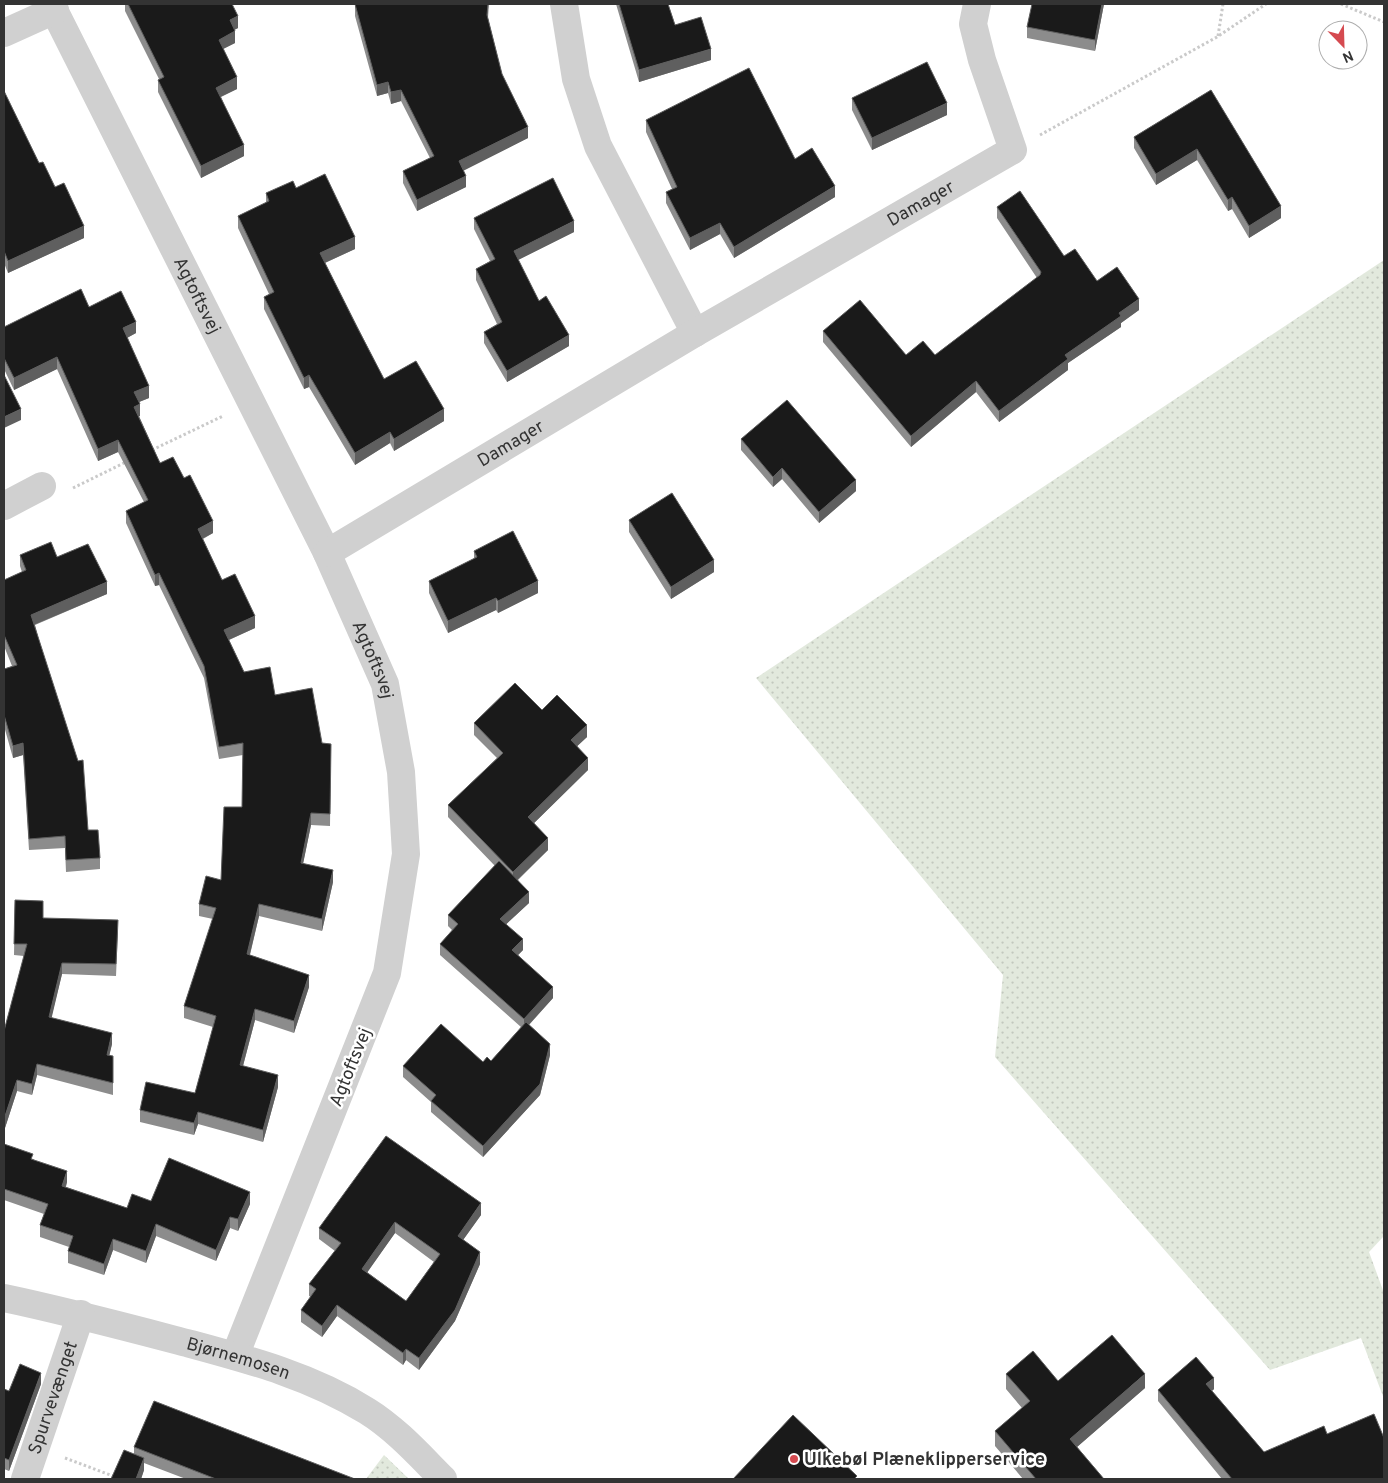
<svg xmlns="http://www.w3.org/2000/svg" width="1388" height="1483" font-family="Overpass,sans-serif">
<style>
.grass{fill:url(#grass-dots)}
.lines{fill:none;stroke-linecap:round;stroke-linejoin:round}
.path{stroke:#cacaca;stroke-width:3;stroke-dasharray:2.5 2.5;stroke-linecap:butt}
.minor{stroke:#d0d0d0;stroke-width:28}
.wall{fill:#8c8c8c;fill-rule:evenodd}
.shaded-wall{fill:#5f5f5f}
.building{fill:#1a1a1a;stroke:#5f5f5f;fill-rule:evenodd}
.poi-dot{fill:#d54a50;stroke:#fff;stroke-width:2}
.labels{text-anchor:middle;stroke-width:5;stroke-linejoin:round;paint-order:stroke}
.street-label{font-size:18px;fill:#333;stroke:#fff}
.poi-label{font-size:18px;font-weight:bold;fill:#333;stroke:#fff;text-anchor:start}
</style>
<defs>
<pattern id="grass-dots" width="8" height="8" patternUnits="userSpaceOnUse" patternTransform="scale(1.25)"><rect width="8" height="8" fill="#e2e9dd"/><path d="M2 2h.1M6 6h.1" fill="none" stroke="#c2c8be" stroke-width="1.8" stroke-linecap="round"/></pattern>
</defs>
<rect width="100%" height="100%" fill="#fff"/>
<!-- grass -->
<path class="grass" d="M1384,260V1236L1369,1252L1384,1293V1399L1361,1338L1270,1370L995,1057L1003,975L756,678Z
M384,1455L409,1479H366Z"/>
<g class="lines">
<!-- path -->
<path class="path" d="M1341,4L1384,22
M1218,36L1223,4
M1040,135L1217,37L1266,4
M152,450L223,416
M73,488L126,462
M65,1458L121,1479"/>
<!-- minor -->
<g class="minor">
<path id="s1" d="M51,4L327,553L385,684L401,772L406,854L387,973L235,1356"/>
<path d="M564,4L576,79L598,146L695,333"/>
<path d="M4,33L55,10"/>
<path d="M4,506L42,486"/>
<path id="s2" d="M327,553L695,333L1013,150L982,60L973,24L977,4"/>
<path id="s3" d="M4,1298C66,1311 126,1327 187,1343C250,1360 311,1376 367,1411C396,1429 420,1456 443,1479"/>
<path id="s4" d="M25,1479L81,1314"/>
</g>
</g>
<!-- wall -->
<path class="wall" d="M125,4H232L238,28L234,30L235,43L223,49L237,89L221,97L244,156L201,178L158,92V80L159,79L125,11Z
M355,4H489L488,18L502,74L528,138L463,170L466,187L417,211L403,183V171L430,158L401,101L391,104L388,93L377,96L355,16Z
M616,4H668L675,25L711,60L639,82Z
M1104,4L1095,51L1027,38V27Z
M1211,90L1281,218L1249,238L1232,209L1228,211L1197,160L1156,185L1134,148V137Z
M4,91L39,163L55,187L84,238L8,273L4,263Z
M852,98L947,115L872,150L852,110Z
M646,120L795,159L835,197L734,258L720,234L690,250L666,203V192L672,189L646,132Z
M296,188L355,249L325,263L384,379L444,421L394,451L390,443L355,465L309,387L304,389L264,309V297L269,294L238,228V216L266,203V193Z
M997,207L1097,281L1139,310L1121,323V327L1068,363V370L999,422L976,392L911,447L823,342V331L906,355H935L1037,278L997,218Z
M474,218L574,232L518,260L539,301L569,346L507,382L484,343V332L497,324L476,280V269L490,261L474,229Z
M89,307L136,333L127,338L149,398L139,402L140,416H139L160,463L213,533L203,539L222,580L255,628L229,640L244,672L275,695L322,743L331,744L330,826L311,825L303,863L333,882L322,931L259,916L250,955L309,987L294,1033L255,1020L243,1066L278,1087L263,1142L198,1124L194,1135L140,1122V1110L195,1093L213,1027L184,1018V1006L213,919L199,916V904L221,880L242,807L243,755L219,759L204,678L159,585L155,586L126,523V511L144,502L118,452L98,461L57,369L14,390L4,369V327Z
M741,439L856,491L819,523L782,479L773,487L741,450Z
M629,520L714,572L671,599L629,532Z
M474,551L538,593L498,613L496,610L448,633L429,593V581L474,559Z
M20,555L57,557L107,594L35,625L88,830L100,858V869L66,872L65,848L29,850L23,755L13,758L4,726V669L12,666L4,646V580L22,572L20,566Z
M542,710L587,737L577,746L588,770L534,823L548,850L518,880L529,903L506,924L523,950L518,955L553,998L529,1025L550,1055L540,1095L483,1157L431,1112V1102L403,1077V1066L491,1061L521,1027L440,955V944L452,930L448,926V915L495,866L448,817V805L497,758L474,735V723Z
M15,900L43,918L118,931L116,976L62,974L51,1018L112,1044L109,1055L113,1068V1095L37,1075L32,1095L17,1091L4,1131V1031L24,956L14,955Z
M4,1144L33,1159L67,1182L66,1187L127,1208L151,1201L250,1204L238,1231L230,1228L216,1261L156,1236L146,1263L113,1250L104,1275L68,1263V1251L69,1247L40,1237V1225L44,1214L4,1200Z
M481,1215L463,1240L480,1264L455,1321L419,1370L406,1360L403,1365L337,1316L322,1337L301,1322V1310L311,1297L309,1296V1284L335,1251L319,1239V1228ZM395,1233L434,1262L406,1301L367,1272Z
M1006,1374L1058,1381L1145,1388L1077,1447L1104,1479H1023L995,1446V1431L1022,1408L1006,1389Z
M41,1384L9,1471L4,1469V1389L9,1391Z
M1214,1389L1212,1391L1264,1452L1327,1434L1384,1479H1222L1158,1401V1390Z
M134,1447L355,1479H186L144,1463V1470L141,1479H111L134,1454Z"/>
<!-- shaded-wall -->
<path class="shaded-wall" d="M1102,4H1104L1095,51V40Z
M238,16V28L230,32V20Z
M235,31V43L219,51V40Z
M711,49V60L639,82V70Z
M237,77V89L216,99V88Z
M388,82V93L377,96V85Z
M401,90V101L391,104V92Z
M947,103V115L872,150V138Z
M528,127V138L459,173V161Z
M244,145V156L201,178V166Z
M1197,149V160L1156,185V174Z
M466,176V187L417,211V200Z
M835,186V197L734,258V247Z
M1232,197V209L1228,211V200Z
M1281,206V218L1249,238V226Z
M574,221V232L514,262V251Z
M720,223V234L690,250V238Z
M84,226V238L8,273V261Z
M355,237V249L320,265V253Z
M1139,299V310L1121,323V327L1068,363V370L999,422V411L1065,355L1119,313Z
M136,322V333L123,340V328Z
M569,335V346L507,382V371Z
M57,357V369L14,390V378Z
M309,375V387L304,389V378Z
M976,381V392L911,447V436Z
M149,386V398L134,404V392Z
M140,404V416L134,419V407Z
M21,409V420L4,428V417Z
M444,409V421L394,451V439Z
M390,432V443L355,465V453Z
M118,440V452L98,461V449Z
M782,468V479L773,487V477Z
M856,480V491L819,523V512Z
M213,521V533L198,541V529Z
M714,560V572L671,599V587Z
M159,573V585L155,586V575Z
M538,581V593L498,613V601Z
M107,582V594L31,626V615Z
M496,598V610L448,633V621Z
M255,616V628L224,642V630Z
M587,725V737L571,752V740Z
M23,743V755L13,758V746Z
M588,758V770L528,829V817Z
M311,813V825L301,874V863Z
M548,838V850L513,884V872Z
M333,870V882L322,931V919Z
M529,892V903L500,930V919Z
M259,904V916L247,966V954Z
M523,939V950L512,961V950Z
M62,963V974L49,1029V1017Z
M309,975V987L294,1033V1021Z
M553,987V998L524,1030V1019Z
M255,1009V1020L240,1077V1065Z
M112,1033V1044L107,1066V1055Z
M550,1044V1055L540,1095L483,1157V1146Z
M37,1064V1075L32,1095V1084Z
M278,1075V1087L263,1142V1130Z
M17,1080V1091L4,1131V1119Z
M198,1112V1124L194,1135V1123Z
M67,1171V1182L62,1198V1186Z
M250,1192V1204L238,1231V1219Z
M481,1203V1215L458,1247V1236Z
M230,1217V1228L216,1261V1250Z
M395,1222V1233L362,1280V1269Z
M156,1224V1236L146,1263V1251Z
M113,1239V1250L104,1275V1264Z
M480,1252V1264L455,1321L419,1370V1358Z
M337,1305V1316L322,1337V1326Z
M406,1349V1360L403,1365V1353Z
M41,1373V1384L9,1471V1460Z
M1145,1374V1388L1070,1453V1439Z
M1214,1378V1389L1206,1396V1384Z
M144,1458V1470L141,1479H136Z"/>
<!-- building -->
<path class="building" d="M128,4H232L238,16L230,20L235,31L219,40L237,77L216,88L244,145L201,166L158,80L164,77Z
M355,4H488L487,15L502,74L528,127L459,161L466,176L417,200L403,171L434,156L401,90L391,92L388,82L377,85Z
M619,4H668L675,25L701,17L711,49L639,70Z
M1032,4H1102L1095,40L1027,27Z
M927,62L947,103L872,138L852,98Z
M749,68L795,159L812,148L835,186L734,247L720,223L690,238L666,192L677,187L646,120Z
M1211,90L1281,206L1249,226L1232,197L1228,200L1197,149L1156,174L1134,137Z
M4,91L39,163L43,162L55,187L64,183L84,226L8,261L4,251Z
M325,174L355,237L320,253L357,327L384,379L416,361L444,409L394,439L390,432L355,453L309,375L304,378L264,297L274,292L238,216L269,201L266,193L293,181L296,188Z
M553,178L574,221L514,251L539,301L546,296L569,335L507,371L484,332L502,322L476,269L495,259L474,218Z
M1020,191L1064,256L1075,249L1097,281L1117,267L1139,299L1119,313L1121,316L1065,355L1068,359L999,411L976,381L911,436L823,331L860,300L906,355L923,341L935,355L1040,275L1041,272L997,207Z
M81,289L89,307L121,291L136,322L123,328L149,386L134,392L140,404L134,407L160,463L173,457L184,478L190,475L213,521L198,529L222,580L235,574L255,616L224,630L244,672L270,667L275,695L312,688L322,743L331,744L330,814L311,813L301,863L333,870L322,919L259,904L247,954L309,975L294,1021L255,1009L240,1065L278,1075L263,1130L198,1112L194,1123L140,1110L146,1082L195,1093L216,1016L184,1006L216,908L199,904L206,876L221,880L224,807H242L243,743L219,747L204,666L159,573L155,575L126,511L148,500L118,440L98,449L57,357L14,378L4,358V327Z
M4,375L21,409L4,417Z
M787,400L856,480L819,512L782,468L773,477L741,439Z
M672,493L714,560L671,587L629,520Z
M513,531L538,581L498,601L496,598L448,621L429,581L477,557L474,551Z
M51,542L57,557L88,544L107,582L31,615L78,761L83,760L88,830H98L100,858L66,860L65,836L29,839L23,743L13,746L4,715V669L17,665L4,635V580L26,570L20,555Z
M515,683L542,710L557,695L587,725L571,740L588,758L528,817L548,838L513,872L448,805L503,753L474,723Z
M499,861L529,892L500,919L523,939L512,950L553,987L524,1019L440,944L458,924L448,915Z
M15,900L43,901V918L118,920L116,964L62,963L49,1017L112,1033L107,1055L113,1056V1083L37,1064L32,1084L17,1080L4,1119V1031L27,944H14Z
M526,1022L550,1044L540,1084L483,1146L431,1101L436,1095L403,1066L441,1024L483,1062L487,1057L491,1061Z
M386,1136L481,1203L458,1236L480,1252L455,1310L419,1358L406,1349L403,1353L337,1305L322,1326L301,1310L316,1289L309,1284L341,1243L319,1228ZM395,1222L440,1254L406,1301L362,1269Z
M4,1144L33,1154L31,1159L67,1171L62,1186L127,1208L132,1194L151,1201L169,1158L250,1192L238,1219L230,1217L216,1250L156,1224L146,1251L113,1239L104,1264L68,1251L73,1236L40,1225L48,1204L4,1189Z
M1112,1335L1145,1374L1070,1439L1104,1479H1036L995,1431L1030,1401L1006,1374L1033,1351L1058,1381Z
M1196,1357L1214,1378L1206,1384L1264,1452L1324,1426L1327,1434L1374,1414L1384,1438V1479H1232L1158,1390Z
M20,1364L41,1373L9,1460L4,1458V1389L9,1391Z
M154,1401L355,1479H216L134,1447Z
M793,1415L857,1476L854,1479H733Z
M124,1450L144,1458L136,1479H111Z"/>
<!-- markers -->
<circle class="poi-dot" cx="794" cy="1459" r="5"/>
<g class="labels">
<!-- street labels -->
<g class="street-label">
<text dy="6" stroke="none"><textPath href="#s2" startOffset="689">Damager</textPath></text>
<text dy="6" stroke="none"><textPath href="#s1" startOffset="326">Agtoftsvej</textPath></text>
<text dy="6" stroke="none"><textPath href="#s2" startOffset="214">Damager</textPath></text>
<text dy="6" stroke="none"><textPath href="#s1" startOffset="731">Agtoftsvej</textPath></text>
<text transform="translate(350 1067) rotate(-68)" y="6">Agtoftsvej</text>
<text dy="6" stroke="none"><textPath href="#s3" startOffset="242">Bjørnemosen</textPath></text>
<text dy="6" stroke="none"><textPath href="#s4" startOffset="86">Spurvevænget</textPath></text>
</g>
<!-- poi labels -->
<g class="poi-label">
<text x="804" y="1465">Ulkebøl Plæneklipperservice</text>
</g>
</g>
<!-- border -->
<rect width="1388" height="1483" fill="none" stroke="#333333" stroke-width="10"/>
<!-- north arrow -->
<g transform="translate(1343 45) rotate(157)"><circle r="24" fill="#ffffff" stroke="#adadad"/>
<path d="M0-4L9 19L0 12L-9 19Z" fill="#d54a50"/>
<text y="-8" font-size="14" font-weight="bold" text-anchor="middle" fill="#333333">N</text>
</g>
</svg>
